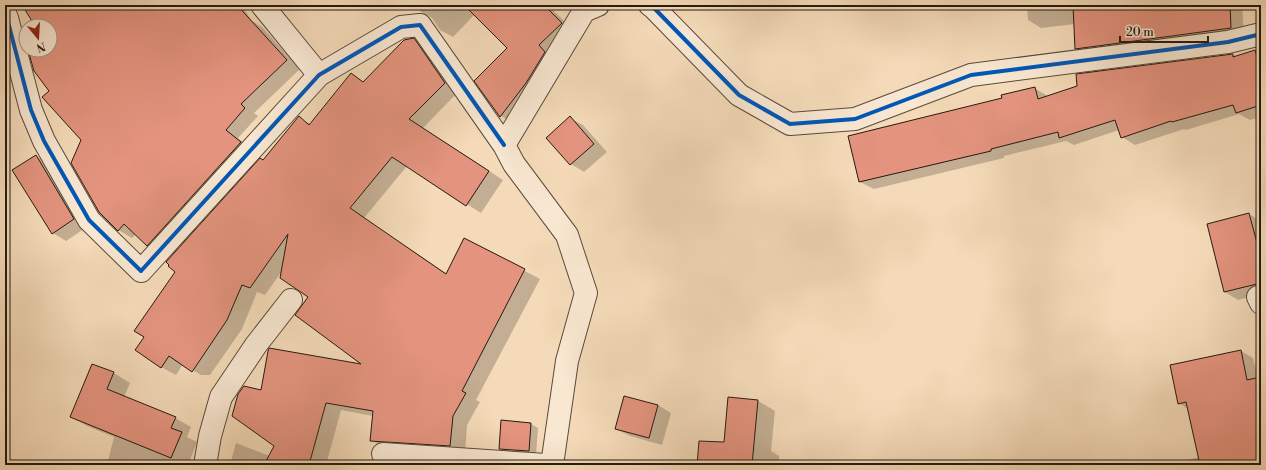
<svg xmlns="http://www.w3.org/2000/svg" width="1266" height="470" font-family="'Libre Bodoni',serif">
<style>
.shadow{fill:#0003}
.building{fill:#e3937e;stroke:#251a11}
.lines{fill:none;stroke-linecap:round;stroke-linejoin:round}
.minor-casing{stroke:#594a3b;stroke-width:24}
.minor{stroke:#f8e7d1;stroke-width:22}
.cycleway-casing{stroke:#f8e7d1;stroke-width:6}
.cycleway{stroke:#0057b8;stroke-width:4}
</style>
<rect width="100%" height="100%" fill="#f4dab8"/>
<filter id="stains"><feTurbulence type="fractalNoise" baseFrequency=".005" numOctaves="4"/><feColorMatrix values="0 0 0 0 .2 0 0 0 0 .09 0 0 0 0 .02 0 0 0 .5 -.17"/></filter>
<radialGradient id="worn" r=".72"><stop offset=".6" stop-color="#630" stop-opacity="0"/><stop offset="1" stop-color="#630" stop-opacity=".3"/></radialGradient>
<!-- shadow -->
<path class="shadow" d="M23,5H241L252,21L262,27L300,69L254,113L258,116L238,138L254,151L161,253L148,245L136,234L132,238L118,230L83,140L50,91L29,50H50V26H36Z
M414,5H547L551,8L574,31L513,123L501,116L508,48L475,14L453,37L440,30L432,18L421,12Z
M1027,5H1242L1244,36L1089,56L1076,48L1075,24L1041,28L1028,20Z
M414,39L429,48L459,91L423,128L503,180L481,213L407,166L364,218L447,274L465,239L540,279L476,400L480,402L467,425L465,454L386,449L371,440L373,416L341,410L326,465H230L236,443L270,456L276,445L261,391L365,366L310,297L282,271L265,295L257,292L242,329L210,375H201L183,364L176,375L161,367L264,161L299,118L311,124L352,74L364,82Z
M1255,51L1261,54V117L1250,120L1239,114L1186,130L1184,129L1135,145L1122,137L1119,130L1074,145L1066,141L1004,156V158L874,189L860,182L1003,99L1034,88L1048,96L1233,55L1236,57Z
M570,118L583,125L607,152L584,172L571,164L547,138Z
M36,156L49,164L87,227L66,241L53,233Z
M1249,214L1261,221V294L1238,300L1225,292L1208,225Z
M1241,351L1253,358L1258,378H1261V430L1188,409L1179,403Z
M93,365L114,373L130,383L124,397L175,418L191,427L187,437L197,442L188,465H107L114,437L87,426L71,417Z
M758,401L775,411L771,451L779,456V465H698L725,443Z
M658,405L671,413L662,445L630,436L616,429Z
M531,424L538,428L536,455L507,453L500,449Z
M1199,457L1261,458V465H1170Z"/>
<!-- building -->
<path class="building" d="M22,5H237L287,60L241,104L245,108L226,130L241,142L147,246L124,224L118,231L99,212L71,163L81,140L42,97L49,91L34,71L28,50H50V26H35Z
M464,5H544L562,23L539,45L545,52L526,83L500,117L474,81L507,48Z
M1073,5H1230L1231,28L1075,49Z
M414,38L445,83L409,119L489,171L466,206L392,157L350,208L446,274L464,238L525,269L462,391L466,393L453,416L450,446L370,441L373,411L326,403L309,465H264L274,446L232,416L238,394L244,386L261,390L268,351L269,348L361,364L295,315L308,297L280,278L288,234L250,288L242,285L227,320L192,372L169,356L161,368L135,350L144,337L134,331L175,272L168,266L169,265L166,262L260,158L263,160L299,116L309,125L351,73L363,82L404,40Z
M1255,50L1261,69V105L1236,113L1233,105L1172,122L1171,121L1121,138L1115,120L1059,138L1058,132L991,149V151L859,182L848,136L1002,98L1001,95L1035,87L1038,99L1077,86L1076,74L1233,54V57Z
M570,116L594,144L570,165L546,138Z
M36,155L74,219L52,234L12,170Z
M1249,213L1261,258V283L1224,292L1207,224Z
M1241,350L1247,380L1261,377V465H1200L1186,402L1178,404L1170,365Z
M92,364L114,372L107,389L176,417L171,428L182,432L171,458L70,417Z
M624,396L658,405L649,438L615,429Z
M728,397L758,400L752,465H697L699,441L724,442Z
M501,420L531,423L529,451L499,449Z"/>
<g class="lines">
<!-- minor casing -->
<g class="minor-casing">
<path id="minor" d="M262,5L319,75
M650,5L654,8L739,95L790,124L855,119L971,75L1228,42L1261,34
M5,14L7,18L31,110L44,141L89,220L141,271L319,75L401,27L420,25L504,145
M1258,297L1261,303
M383,454L546,465
M205,465L210,436L221,397L256,345L291,300
M552,465L567,361L586,293L567,235L514,164L504,145L584,11L598,5"/>
</g>
<!-- minor -->
<use href="#minor" class="minor"/>
<!-- cycleway casing -->
<g class="cycleway-casing">
<path id="cycleway" d="M650,5L654,8L739,95L790,124L855,119L971,75L1228,42L1261,34
M5,14L7,18L31,110L44,141L89,220L141,271L319,75L401,27L420,25L504,145"/>
</g>
<!-- cycleway -->
<use href="#cycleway" class="cycleway"/>
</g>
<!-- margin -->
<rect width="1266" height="470" fill="none" stroke="#f4dab8" stroke-width="20"/>
<rect x="6" y="6" width="1254" height="458" fill="none" stroke="#251a11" stroke-width="2"/>
<rect x="10" y="10" width="1246" height="450" fill="none" stroke="#251a11"/>
<!-- north arrow -->
<g transform="translate(38 38) rotate(162)"><circle r="19" fill="#f8e7d1" stroke="#a49584"/>
<path d="M0-3L7 15L0 10L-7 15Z" fill="#8f2418"/>
<text y="-6" font-size="11" font-weight="bold" text-anchor="middle" fill="#251a11">N</text>
</g>
<!-- scale -->
<path d="M1120 36v6h88v-6" fill="none" stroke="#251a11" stroke-width="2"/>
<text x="1126" y="36" font-size="12" fill="#251a11" stroke="#f8e7d1" stroke-width="3" paint-order="stroke">20 m</text>
<rect width="100%" height="100%" filter="url(#stains)"/>
<rect width="100%" height="100%" fill="url(#worn)"/>
</svg>
